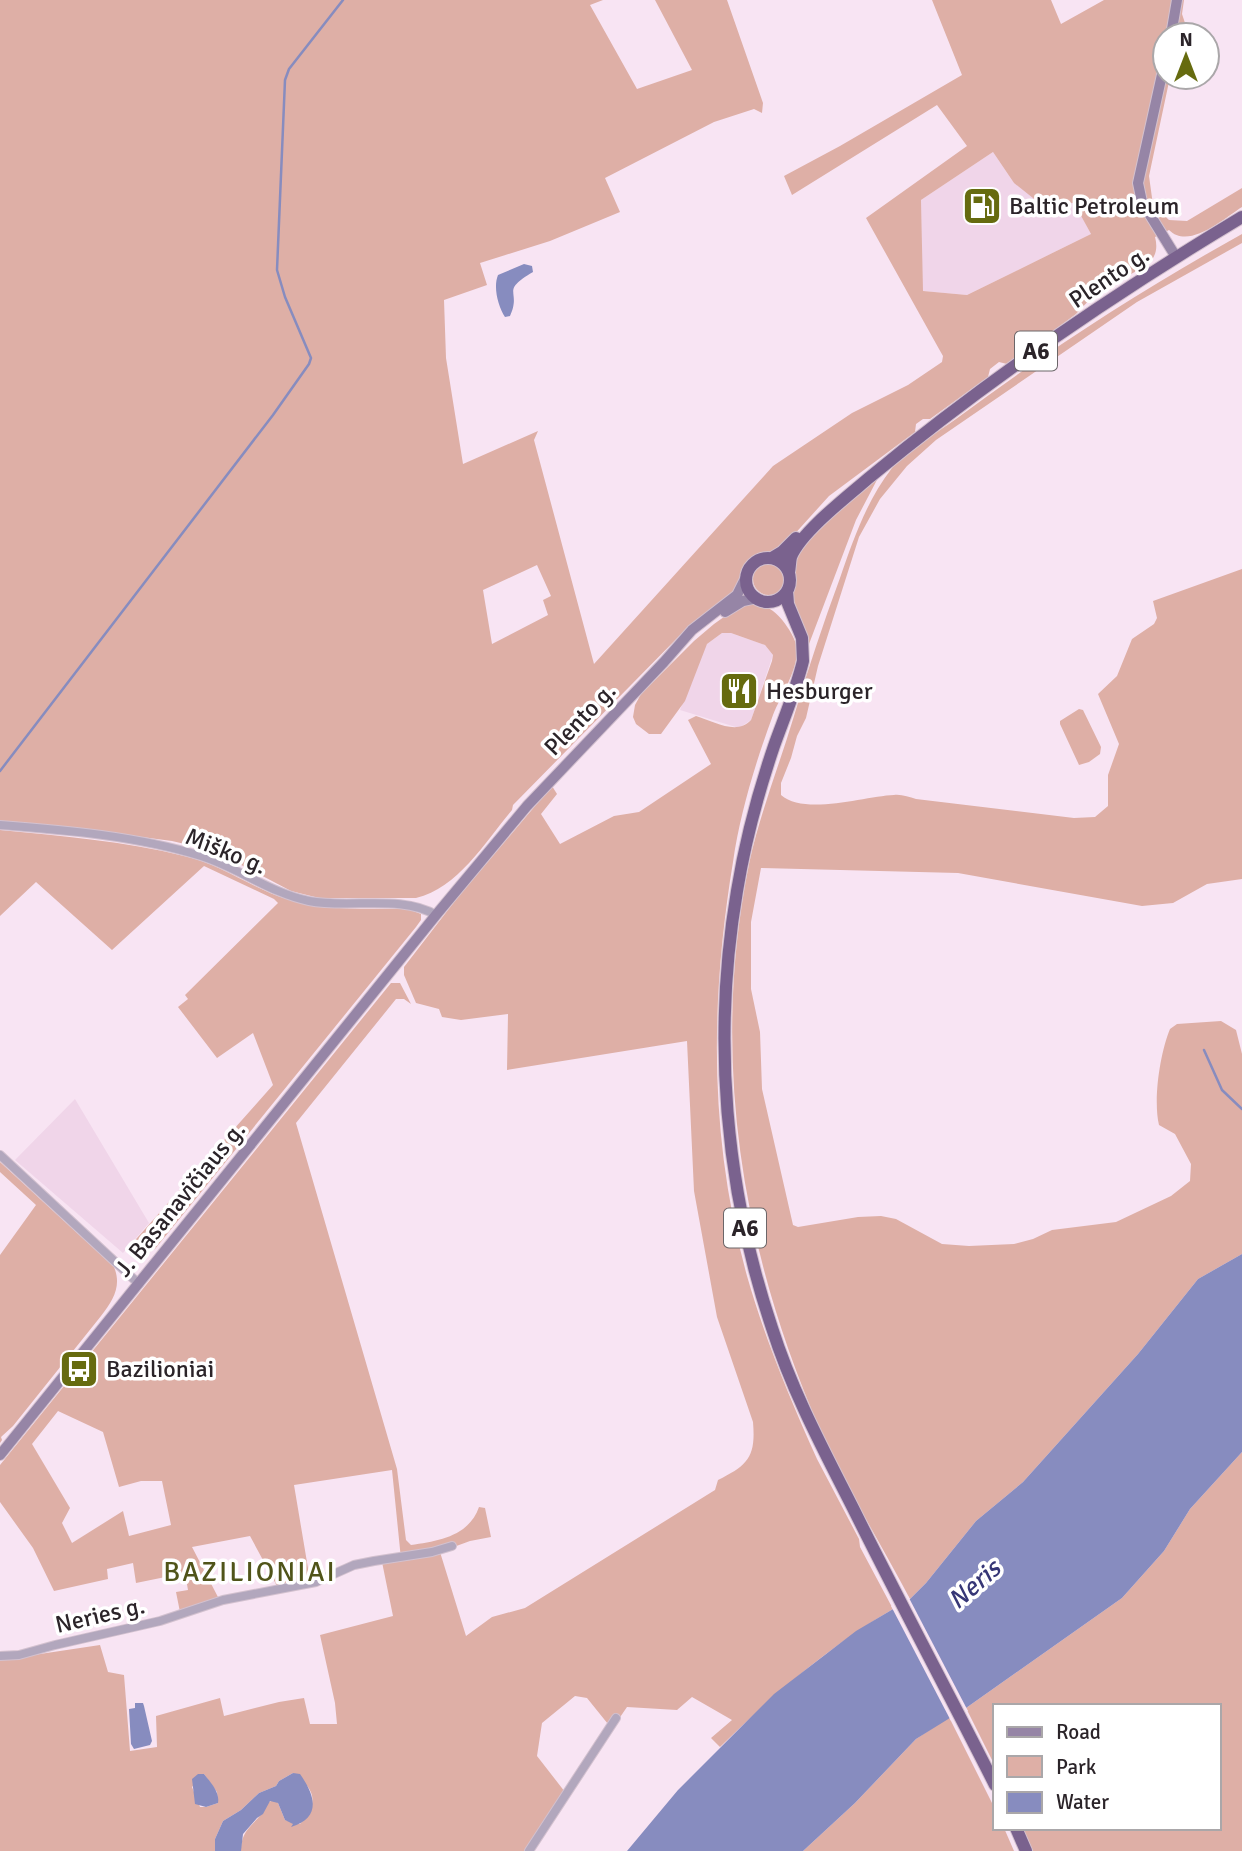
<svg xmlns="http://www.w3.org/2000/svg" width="1242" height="1851" font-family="Signika,sans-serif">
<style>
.built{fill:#f0d5e9}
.green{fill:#deafa6;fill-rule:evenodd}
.water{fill:#878cbf}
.pier{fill:#f8e4f3}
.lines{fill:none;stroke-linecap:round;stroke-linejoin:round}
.stream{stroke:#878cbf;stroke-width:2.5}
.minor-casing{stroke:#d3c1cf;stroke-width:10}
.secondary-casing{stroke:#d3c1cf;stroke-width:12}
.trunk-casing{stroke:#d3c1cf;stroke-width:14}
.minor{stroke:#b2a7bd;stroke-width:8}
.secondary{stroke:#9685a6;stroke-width:10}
.trunk{stroke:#7a628e;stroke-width:12}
.labels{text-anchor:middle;stroke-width:7;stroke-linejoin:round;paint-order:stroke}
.shield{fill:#fff;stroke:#6b6669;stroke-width:2}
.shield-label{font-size:23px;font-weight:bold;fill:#2b2429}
.poi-label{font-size:24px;fill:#2b2429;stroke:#fff;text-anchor:start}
.street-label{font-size:24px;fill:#2b2429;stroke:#fff}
.water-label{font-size:26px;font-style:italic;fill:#363676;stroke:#fff}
.quarter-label{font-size:28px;letter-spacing:2px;fill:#505419;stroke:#fff}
</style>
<rect width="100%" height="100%" fill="#f8e4f3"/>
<!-- built -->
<path class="built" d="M993,152L1014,183L1074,202L1091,234L967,295L922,291L921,200Z
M722,633H731L765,645L773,655L751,720L739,728L680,710L703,650L707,644Z
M75,1099L149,1223L123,1253L15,1160Z"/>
<!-- green -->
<path class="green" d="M0,0H603L590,5L637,89L692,70L655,0H727L763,103L762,113L754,109L714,122L605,178L620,212L550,241L480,263L487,285L444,300L446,358L463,464L538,431L534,440L594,664L773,466L852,413L908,385L942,362L943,356L939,349L866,218L967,146L937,105L792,195L784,176L840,146L962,75L932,0H1051L1061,24L1104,0H1184L1182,14L1186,26L1180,30L1179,35H1165V77H1170L1149,176L1153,205L1169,220L1187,221L1242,188V207C1223,219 1189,250 1169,230L1155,237C1158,248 1156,257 1147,265L1094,295L1076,314L1011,362L1007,364L999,362L990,369L988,377L930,419H923L916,424L915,432L829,496L782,548L777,551L755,555L748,562L741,583L732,594L690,625L513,805L512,810C485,842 459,887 416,898H319L291,891L230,859L202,848L172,841L81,829L0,822ZM993,152L1014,183L1038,202L1074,203L1091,234L967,295L923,291L921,200ZM537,565L551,596L543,600L548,615L492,644L483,590Z
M1242,234V243L1137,302L936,440L907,466L880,499L859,537L818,666L806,718L797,736L791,758L781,783V795C805,816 865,796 894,795C901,794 909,797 916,799L1074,818L1095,817L1108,806V775L1119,744L1098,694L1117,676L1132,639L1154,624L1157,618L1153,601L1242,569V879L1207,884L1173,903L1142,906L958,873L761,868L751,922V989L760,1032L762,1089L793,1225L798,1227L858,1217L881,1216L896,1219L942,1244L969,1246L1014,1244L1033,1239L1052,1230L1116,1222L1171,1196L1190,1181L1191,1164L1175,1134L1159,1125C1153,1100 1160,1053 1170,1029L1177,1024L1221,1021L1236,1030L1242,1054V1254L1198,1279L1138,1354L1023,1482L976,1521L926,1583L910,1599C880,1542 845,1486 819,1427C741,1248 710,1056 749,864C760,813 779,766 794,716C808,669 823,624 840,578C853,540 867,500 892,468C904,452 938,432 956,419C1047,351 1143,289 1242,234Z
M879,476L856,520L809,644L791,595C798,582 791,570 796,557C803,535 859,492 879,476Z
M753 579a16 16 0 1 1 32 0a16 16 0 1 1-32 0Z
M753,603C758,605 764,605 768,608C780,613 797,638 797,650C797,672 781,695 773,715C756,761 740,813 733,862C710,1002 709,1139 747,1276C765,1339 790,1399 817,1459L859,1539L860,1547L893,1609C828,1647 773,1695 720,1747L711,1738L732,1720L692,1697L677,1710L627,1707L612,1729L587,1698L575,1696L542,1723L537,1756L565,1792L526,1851H241C241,1825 260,1824 268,1802L275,1800L278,1803L285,1820L300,1824C319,1802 316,1790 293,1773L279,1781L276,1786L259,1793L241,1810L223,1821L215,1839V1851H0V1660L100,1645L108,1672L124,1675L130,1751L157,1747L156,1716L220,1698L224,1716L279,1702L304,1698L310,1724H337L335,1703L320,1635L393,1616L382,1562L401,1559L392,1470L294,1485L310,1580L277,1586L250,1536L192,1547L219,1599L180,1612L176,1592L188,1590L185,1573L136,1583L133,1563L107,1569L108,1579L54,1591L33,1548L0,1502V1465L391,983H400L411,1004L404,999H396L296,1123L397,1469L406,1540L411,1545C439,1541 469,1536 479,1507L485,1508L491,1537L470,1541L440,1552L466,1636L492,1617L525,1608L715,1490L718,1480C748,1465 756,1457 753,1422L717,1317L694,1191L687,1041L507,1070L508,1014L461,1020L442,1017L439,1009L416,1003L404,975V967L458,897L552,786L557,794L541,814L560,844L614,816L639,812L711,764L688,720L696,716C713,721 737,736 751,720L772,661L773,655L765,645L731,633H722L707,644L685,701L661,734H649L636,724L633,717L635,705L641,694L694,641L714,624L738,607ZM58,1411L103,1432L119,1487L141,1481H162L171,1525L129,1536L123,1511L72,1543L62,1523L70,1508L32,1444ZM204,1774L217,1792L218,1803L206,1807H200L192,1787Z
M1079,709L1083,710L1101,747L1100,754L1089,762L1079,765L1060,724V721Z
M0,830C62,836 124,841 184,856C221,864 251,888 287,899C326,912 368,908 408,909L421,914V920L416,927L155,1249L141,1256L129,1247L273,1085L253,1033L217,1058L178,1007L188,999L185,995L278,903L274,899L204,866L112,950L36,882L0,916Z
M0,1162L114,1267C122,1286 113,1300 101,1316L13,1426L1,1437L2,1440L0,1443V1255L36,1205L0,1172Z
M1242,1452V1851H1033L1023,1828H1219V1706H995V1766L966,1708L1122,1598L1164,1551L1190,1509Z
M949,1717L995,1809V1828H1004L1014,1851H803L855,1803L916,1739Z"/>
<!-- water -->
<path class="water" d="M524,264L532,266L533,272C499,292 522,290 510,316L505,317C498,306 493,287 498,275Z
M1242,1254V1452L1190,1509L1164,1551L1122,1598L966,1708L916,1739L855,1803L803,1851H627L678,1790L774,1694L856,1631L910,1599L926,1583L976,1521L1023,1482L1138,1354L1198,1279Z
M135,1703H143L144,1706L152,1741L150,1745L134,1749L131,1744L129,1709L135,1708Z
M293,1773L300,1774C315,1795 322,1818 291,1827L293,1824L285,1820L278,1803L270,1801L263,1814L257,1818L243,1834L241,1851H215V1839L223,1821L241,1810L259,1793L276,1786L279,1781Z
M198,1774H204C211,1783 220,1792 218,1803L206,1807L195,1804L192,1779Z"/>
<!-- pier -->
<path class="pier" d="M908,1596L968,1711L951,1721L891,1606Z"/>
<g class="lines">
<!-- stream -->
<path class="stream" d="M0,771L273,415L309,364L311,358L285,297L277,270L285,80L289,69L343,0
M1204,1050L1222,1090L1242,1109"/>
<!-- minor casing -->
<g class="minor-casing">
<path id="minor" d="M0,825C66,830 137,836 201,856C239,868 270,893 309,901C349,909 401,894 436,915
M0,1155L139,1284
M0,1656L19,1655L55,1645L160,1621L223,1600L316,1582L354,1565L374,1561L432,1552L452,1546
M529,1851L616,1718"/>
</g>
<!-- secondary casing -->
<g class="secondary-casing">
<path id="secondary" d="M1171,35L1177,0
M1165,61L1138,183L1142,202L1176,257
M725,612L743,601L757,598
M0,1455L436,915L527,806L664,662L692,630L737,595L746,577"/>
</g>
<!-- trunk casing -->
<g class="trunk-casing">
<path id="trunk" d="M772,558L782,552L796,538
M746 580a22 22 0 1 1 44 0a22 22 0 1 1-44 0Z
M789,572C790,567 790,561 791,557C801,532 849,495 870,477C986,381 1112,295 1242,217
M787,591L788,604L802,638L803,661C796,690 784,718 774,746C758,793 745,842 737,891C712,1037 725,1188 772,1328C792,1391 823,1449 853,1508C899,1601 948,1692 995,1785
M1016,1828L1026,1851"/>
</g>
<!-- minor -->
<use href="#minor" class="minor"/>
<!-- secondary -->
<use href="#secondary" class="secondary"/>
<!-- trunk -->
<use href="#trunk" class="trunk"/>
</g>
<!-- icons -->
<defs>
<g id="fuel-square" transform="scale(2.0125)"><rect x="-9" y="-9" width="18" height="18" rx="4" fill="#666b0f" stroke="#fff"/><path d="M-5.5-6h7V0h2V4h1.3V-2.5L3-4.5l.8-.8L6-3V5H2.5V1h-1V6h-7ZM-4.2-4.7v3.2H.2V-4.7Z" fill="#fff"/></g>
<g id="restaurant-square" transform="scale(2.0125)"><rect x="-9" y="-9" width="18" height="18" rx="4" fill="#666b0f" stroke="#fff"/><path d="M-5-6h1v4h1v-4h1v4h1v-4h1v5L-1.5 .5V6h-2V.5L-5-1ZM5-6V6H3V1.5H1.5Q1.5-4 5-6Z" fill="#fff"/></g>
<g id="bus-square" transform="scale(2.0125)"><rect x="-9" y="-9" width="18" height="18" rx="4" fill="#666b0f" stroke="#fff"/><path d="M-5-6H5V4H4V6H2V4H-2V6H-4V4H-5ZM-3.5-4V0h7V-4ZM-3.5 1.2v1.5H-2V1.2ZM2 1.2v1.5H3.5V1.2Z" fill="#fff"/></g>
</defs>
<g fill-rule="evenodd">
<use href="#fuel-square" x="982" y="206"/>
<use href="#restaurant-square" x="739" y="691"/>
<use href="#bus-square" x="79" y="1369"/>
</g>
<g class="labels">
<!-- shield labels -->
<g class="shield">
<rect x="1015" y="331.5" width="42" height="39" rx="5"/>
<rect x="724" y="1208.5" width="42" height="39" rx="5"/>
</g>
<g class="shield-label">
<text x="1036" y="359">A6</text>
<text x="745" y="1236">A6</text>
</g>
<!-- poi labels -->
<g class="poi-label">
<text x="1009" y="214">Baltic Petroleum</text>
<text x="766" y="699">Hesburger</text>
<text x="106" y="1377">Bazilioniai</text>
</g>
<!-- street labels -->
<g class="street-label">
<text transform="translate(1109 277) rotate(-34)" y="8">Plento g.</text>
<text transform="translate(580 719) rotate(-46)" y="8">Plento g.</text>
<text transform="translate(226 851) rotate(22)" y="8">Miško g.</text>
<text transform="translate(180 1199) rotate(-51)" y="8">J. Basanavičiaus g.</text>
<text transform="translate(100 1615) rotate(-13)" y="8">Neries g.</text>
</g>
<!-- water labels -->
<g class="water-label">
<text transform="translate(974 1584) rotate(-41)" y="9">Neris</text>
</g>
<!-- quarter labels -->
<g class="quarter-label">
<text x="250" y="1581">BAZILIONIAI</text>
</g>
</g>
<!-- legend -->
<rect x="993" y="1704" width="228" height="126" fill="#ffffff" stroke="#aaa7a9" stroke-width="2"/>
<rect x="1007" y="1727" width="35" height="10" fill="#9685a6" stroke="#aaa7a9" stroke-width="2"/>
<text x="1056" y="1739" font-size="21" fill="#2b2429">Road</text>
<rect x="1007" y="1756" width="35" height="21" fill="#deafa6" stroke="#aaa7a9" stroke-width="2"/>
<text x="1056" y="1774" font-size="21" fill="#2b2429">Park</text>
<rect x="1007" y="1792" width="35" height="21" fill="#878cbf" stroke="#aaa7a9" stroke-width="2"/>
<text x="1056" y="1809" font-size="21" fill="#2b2429">Water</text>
<!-- north arrow -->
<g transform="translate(1186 56)"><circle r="33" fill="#ffffff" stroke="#aaa7a9" stroke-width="2"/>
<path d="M0-5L12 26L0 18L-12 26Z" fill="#666b0f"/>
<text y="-10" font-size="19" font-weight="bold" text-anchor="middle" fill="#2b2429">N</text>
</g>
</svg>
